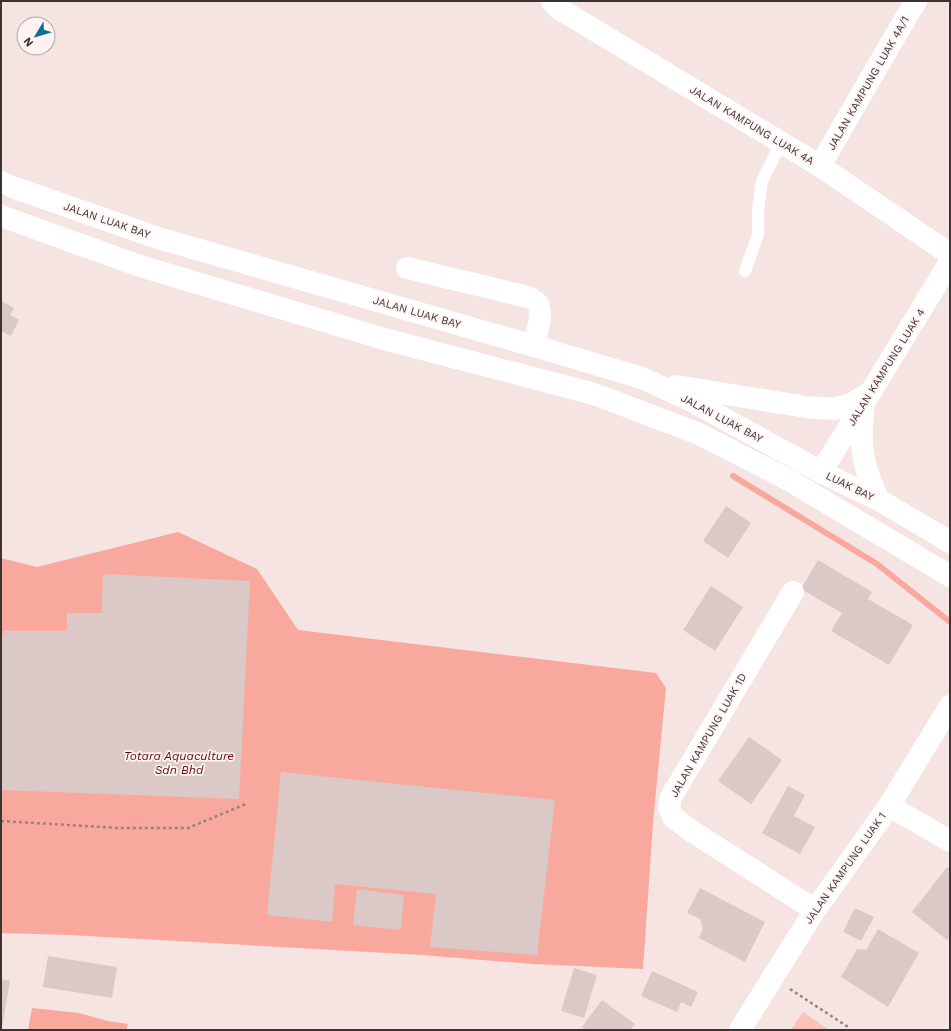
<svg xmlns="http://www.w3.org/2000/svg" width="951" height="1031" font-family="'Work Sans',sans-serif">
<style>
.green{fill:#fcc2b9}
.water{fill:#f9a89d}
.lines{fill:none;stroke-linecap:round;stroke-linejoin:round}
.stream{stroke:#f9a89d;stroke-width:6}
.building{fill:#dbc9c7}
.path{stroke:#928685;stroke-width:2.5;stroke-dasharray:3 3;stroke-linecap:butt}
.lane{stroke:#fff;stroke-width:12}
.street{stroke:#fff;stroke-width:22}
.secondary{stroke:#fff;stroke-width:22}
.labels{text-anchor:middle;stroke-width:3.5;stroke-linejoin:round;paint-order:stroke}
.street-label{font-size:11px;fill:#3b3433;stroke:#fef3f2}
.water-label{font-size:12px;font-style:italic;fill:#690708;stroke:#fef3f2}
</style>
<rect width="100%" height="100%" fill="#f6e4e2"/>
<!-- green -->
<path class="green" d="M803,1012L829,1030H791Z"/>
<!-- water -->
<path class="water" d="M178,532L257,569L298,630L656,673L666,688L653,823L643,969L533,964L422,955L70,935L1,933V558L37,567Z
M32,1008L79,1013L108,1021L128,1024L126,1030H28Z"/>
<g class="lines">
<!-- stream -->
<path class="stream" d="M733,476L877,564L950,622"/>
</g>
<!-- building -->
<path class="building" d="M1,301L14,308L10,315L19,320L11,336L1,331Z
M726,506L751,523L728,558L703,541Z
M818,560L872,592L868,599L913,625L889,665L831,631L842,613L801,589Z
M103,574L250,581L239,799L1,790V642L4,631H67V613H102Z
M711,586L743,607L715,651L683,630Z
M749,737L782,760L751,804L718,781Z
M281,772L555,800L537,955L430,947L436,894L335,884L332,922L267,915Z
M788,786L805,795L794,816L815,827L800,854L762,833Z
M947,867L950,869V937L947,940L912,912Z
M700,888L765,922L745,962L699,938L703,928L700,919L687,913Z
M357,889L404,895L401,930L353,925Z
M855,908L874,917L861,941L843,932Z
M878,929L919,953L888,1007L841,977L857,949L866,950Z
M48,956L117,967L112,998L43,987Z
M574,968L597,975L584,1018L561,1011Z
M652,971L698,992L691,1007L681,1002L677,1012L641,996Z
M1,979L10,981L2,1028H1Z
M602,1000L635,1024L630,1030H586L582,1027Z"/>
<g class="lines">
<!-- path -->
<path class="path" d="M1,821L119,828H188L246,804
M790,989L848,1027"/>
<!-- lane -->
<path class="lane" d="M745,271L758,235V210L762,181L775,155L782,143"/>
<!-- street -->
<path class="street" d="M552,1L558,8L820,166L950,254
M820,166L891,43L916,1
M407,268L528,297C530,298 534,300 536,302C545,310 536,335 534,346
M821,472L864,403L950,262
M793,592L671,797L669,807L673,817L690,830L815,910
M889,806L950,841
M740,1030L815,910L889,806L950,706"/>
<!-- secondary -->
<path class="secondary" d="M1,182L15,188L158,238L534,346L642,378L692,401L821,472L879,500L950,542
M1,216L140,266L384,339L594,394L697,433L787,479L950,576
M676,386L806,407L834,409L851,404L871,392
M864,403C863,416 861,430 862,443C863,464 870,482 879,500"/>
</g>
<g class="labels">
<!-- street labels -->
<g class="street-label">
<text transform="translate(868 83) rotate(-60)" y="4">JALAN KAMPUNG LUAK 4A/1</text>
<text transform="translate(752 125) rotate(31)" y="4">JALAN KAMPUNG LUAK 4A</text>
<text transform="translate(107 220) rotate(19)" y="4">JALAN LUAK BAY</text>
<text transform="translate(417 312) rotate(16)" y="4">JALAN LUAK BAY</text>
<text transform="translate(886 367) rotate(-58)" y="4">JALAN KAMPUNG LUAK 4</text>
<text transform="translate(722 418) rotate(28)" y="4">JALAN LUAK BAY</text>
<text transform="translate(850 486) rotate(26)" y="4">LUAK BAY</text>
<text transform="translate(708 735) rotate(-60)" y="4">JALAN KAMPUNG LUAK 1D</text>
<text transform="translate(845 868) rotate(-55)" y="4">JALAN KAMPUNG LUAK 1</text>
</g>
<!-- water labels -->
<g class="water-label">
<text x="179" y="760">Totara Aquaculture<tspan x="179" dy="14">Sdn Bhd</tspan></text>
</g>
</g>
<!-- border -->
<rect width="951" height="1031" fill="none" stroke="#3b3433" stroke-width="4"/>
<!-- north arrow -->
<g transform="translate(36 36) rotate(232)"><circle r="19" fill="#fef3f2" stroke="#b0a7a6"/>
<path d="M0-3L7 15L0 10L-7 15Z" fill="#0d6d9b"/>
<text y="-6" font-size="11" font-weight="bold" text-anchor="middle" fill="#3b3433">N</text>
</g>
</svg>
